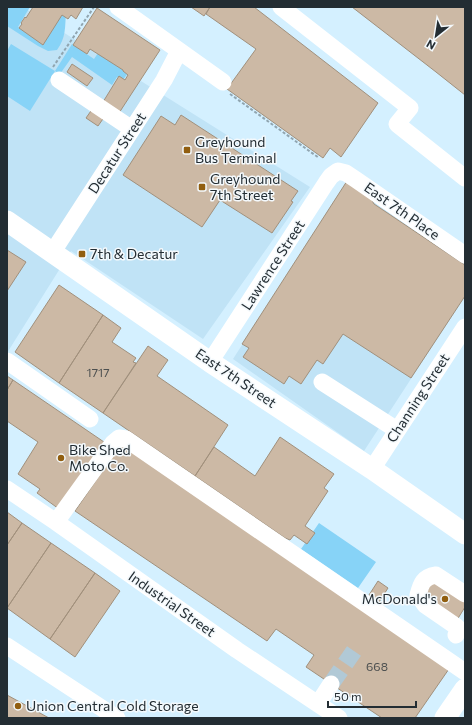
<svg xmlns="http://www.w3.org/2000/svg" width="472" height="725" font-family="Commissioner,sans-serif">
<style>
.built{fill:#c0e3f6}
.green{fill:#87d3f7}
.building{fill:#ccb9a5;stroke:#a1907c}
.lines{fill:none;stroke-linecap:round;stroke-linejoin:round}
.minor-tunnel{stroke:#b1c9d6;stroke-width:17;stroke-dasharray:17 8;stroke-linecap:butt}
.path{stroke:#90a5b0;stroke-width:2;stroke-dasharray:3 2;stroke-linecap:butt}
.minor{stroke:#fff;stroke-width:17}
.major{stroke:#fff;stroke-width:21}
.poi-dot{fill:#915e10;stroke:#f4f9fc;stroke-width:1.5}
.labels{text-anchor:middle;stroke-width:3;stroke-linejoin:round;paint-order:stroke}
.number-label{font-size:12px;fill:#4d5050}
.poi-label{font-size:14px;fill:#232d33;stroke:#f4f9fc;text-anchor:start}
.street-label{font-size:14px;fill:#232d33;stroke:#f4f9fc}
</style>
<rect width="100%" height="100%" fill="#d4f0ff"/>
<!-- built -->
<path class="built" d="M7,7H23L310,187L203,339L71,251L7,353Z
M347,181L465,265V296L364,451L233,359Z"/>
<!-- green -->
<path class="green" d="M7,7H30L18,27L42,43L63,10L66,12C65,27 66,38 57,50L48,51L38,46L7,26Z
M11,44L55,71L72,44L94,59L98,53L128,73L123,80L117,77L112,85L72,57L60,74L55,71L30,111L7,96V51Z
M319,523L376,562L358,588L301,549Z"/>
<!-- building -->
<path class="building" d="M33,7H83L76,19L71,15L68,19L62,15L43,45L19,28L22,24L21,23L25,17L26,18Z
M191,7H210L204,16Z
M210,7H254L378,103L341,157L330,148L323,158L227,89L256,49L206,14Z
M352,7H465V95L436,72Z
M97,8L160,50L119,113L103,102L119,76L125,80L128,75L123,71V70L90,49L87,54L73,45Z
M72,64L93,78L87,86L67,72Z
M93,108L105,116L98,126L86,118Z
M181,115L298,191L291,201L293,202L272,233L220,200L202,227L123,175L161,116L175,125Z
M347,181L370,197L374,204L465,265V296L411,378L343,334L323,364L317,360L301,384L289,376L284,384L243,357L249,348L242,344Z
M7,250L26,262L7,291Z
M59,285L103,315L59,383L15,352Z
M103,315L121,328L112,342L136,358L133,362L136,363L103,413L59,383Z
M148,346L168,360L157,376L228,425L195,476L103,413Z
M7,376L13,380L7,390Z
M13,380L104,442L59,509L37,493L40,489L18,474L38,442L7,421V390Z
M280,437L334,474L324,488L328,491L305,526L315,533L307,544L294,535L290,540L285,538L195,476L214,447L255,476Z
M122,443L451,666L415,718H382L306,667L314,655L276,629L267,641L75,511Z
M7,512L22,523L7,545Z
M22,523L51,543L7,608V545Z
M51,543L95,573L50,639L7,608Z
M95,573L120,591L75,657L50,639Z
M433,579L465,602V607L457,620L425,596Z
M378,581L388,588L379,602L369,595Z
M7,695L49,718H7Z"/>
<g class="lines">
<!-- minor-tunnel -->
<path class="minor-tunnel" d="M331,684L354,651"/>
<!-- path -->
<path class="path" d="M53,67L94,7
M230,94L319,158"/>
<!-- minor -->
<path class="minor" d="M118,7L223,82
M281,7L410,108L397,124L465,178
M59,80L132,129
M52,253L164,80L179,51
M7,361L90,419
M210,362L326,183L331,176L338,171L346,173L355,179L465,255
M322,382L397,430
M372,469L465,327
M7,489L56,522L237,650L339,718
M56,522L113,443L119,438L126,439L465,672
M456,635L458,630L457,627L425,605L418,595C421,584 423,577 436,575L465,594
M7,646L117,718
M318,704L331,684"/>
<!-- major -->
<path class="major" d="M7,221L210,362L372,469L465,534
M445,718L465,689"/>
</g>
<!-- markers -->
<g class="poi-dot">
<rect x="183" y="146" width="8" height="8" rx="2"/>
<rect x="198" y="183" width="8" height="8" rx="2"/>
<rect x="78" y="250" width="8" height="8" rx="2"/>
<circle cx="61" cy="458" r="4"/>
<circle cx="445" cy="599" r="4"/>
<circle cx="18" cy="706" r="4"/>
</g>
<g class="labels">
<!-- number labels -->
<g class="number-label">
<text x="98" y="377">1717</text>
<text x="377" y="671">668</text>
</g>
<!-- poi labels -->
<g class="poi-label">
<text x="195" y="147">Greyhound<tspan x="195" dy="16">Bus Terminal</tspan></text>
<text x="210" y="184">Greyhound<tspan x="210" dy="16">7th Street</tspan></text>
<text x="90" y="259">7th &amp; Decatur</text>
<text x="69" y="455">Bike Shed<tspan x="69" dy="16">Moto Co.</tspan></text>
<text x="437" y="604" text-anchor="end">McDonald's</text>
<text x="26" y="711">Union Central Cold Storage</text>
</g>
<!-- street labels -->
<g class="street-label">
<text transform="translate(117 153) rotate(-57)" y="5">Decatur Street</text>
<text transform="translate(402 211) rotate(35)" y="5">East 7th Place</text>
<text transform="translate(273 265) rotate(-57)" y="5">Lawrence Street</text>
<text transform="translate(236 378) rotate(34)" y="5">East 7th Street</text>
<text transform="translate(418 398) rotate(-57)" y="5">Channing Street</text>
<text transform="translate(172 604) rotate(35)" y="5">Industrial Street</text>
</g>
</g>
<!-- border -->
<rect width="472" height="725" fill="none" stroke="#232d33" stroke-width="16"/>
<!-- north arrow -->
<g transform="translate(436 36) rotate(210)" stroke="#f4f9fc" stroke-width="3" paint-order="stroke">
<path d="M0-3L7 15L0 10L-7 15Z" fill="#232d33"/>
<text y="-6" font-size="11" font-weight="bold" text-anchor="middle" fill="#232d33">N</text>
</g>
<!-- scale -->
<path d="M328 701v6h88v-6" fill="none" stroke="#232d33" stroke-width="2"/>
<text x="334" y="701" font-size="12" fill="#232d33" stroke="#f4f9fc" stroke-width="3" paint-order="stroke">50 m</text>
</svg>
